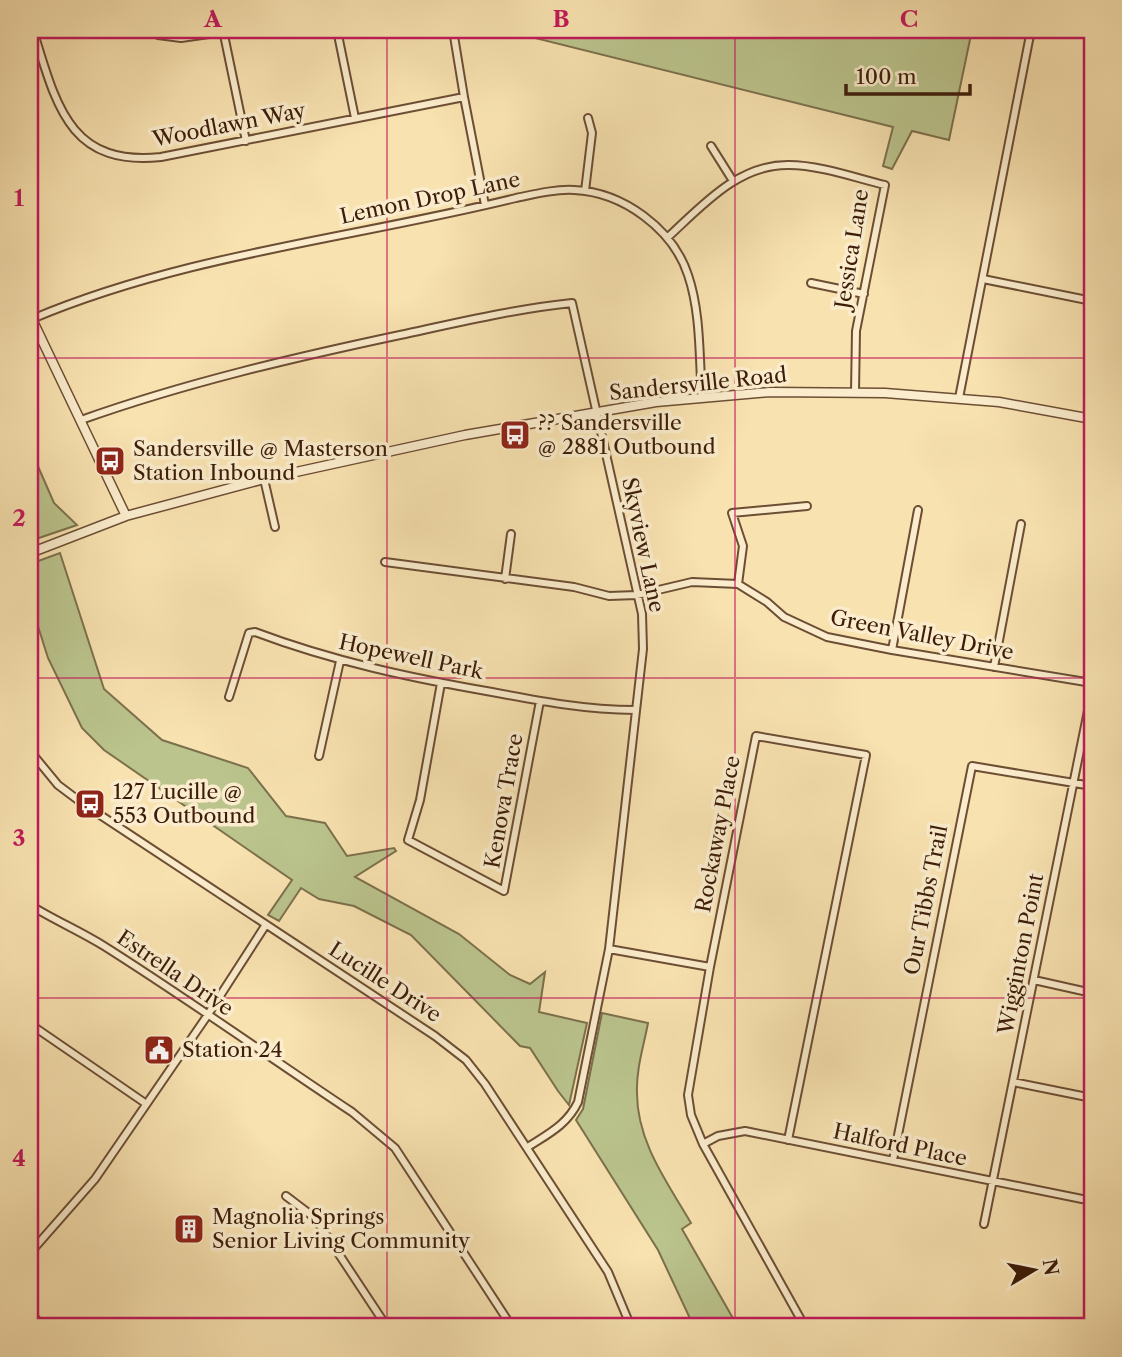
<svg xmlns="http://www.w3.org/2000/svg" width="1122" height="1357" font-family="'Libre Caslon Text',serif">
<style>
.green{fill:#bbc48d;stroke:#7c704c;stroke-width:2}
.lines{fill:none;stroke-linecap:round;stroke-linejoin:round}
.minor-casing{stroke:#6c4e34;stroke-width:10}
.tertiary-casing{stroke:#6c4e34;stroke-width:11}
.secondary-casing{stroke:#3d1d0a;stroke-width:13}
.minor{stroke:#faeccc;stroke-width:6}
.tertiary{stroke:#faeccc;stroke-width:8}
.secondary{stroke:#faeccc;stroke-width:10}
.grid{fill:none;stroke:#c2185b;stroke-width:2;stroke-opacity:0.55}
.labels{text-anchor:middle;stroke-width:7;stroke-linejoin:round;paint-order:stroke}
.street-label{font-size:21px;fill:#3d1d0a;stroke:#faeccc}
.poi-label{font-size:21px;fill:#3d1d0a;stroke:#faeccc;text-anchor:start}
.neatline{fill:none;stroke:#c2185b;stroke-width:2.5}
.grid-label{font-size:23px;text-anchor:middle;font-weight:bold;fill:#c2185b}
</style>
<rect width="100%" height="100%" fill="#f8e2b0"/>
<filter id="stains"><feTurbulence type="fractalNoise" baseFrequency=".00286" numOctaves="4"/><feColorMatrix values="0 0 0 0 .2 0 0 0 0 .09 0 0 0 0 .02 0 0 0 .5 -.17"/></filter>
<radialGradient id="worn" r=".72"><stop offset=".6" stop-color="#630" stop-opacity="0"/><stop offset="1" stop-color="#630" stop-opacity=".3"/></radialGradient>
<!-- green -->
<path class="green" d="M503,30H972L949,140L912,131L892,169L883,166L893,127Z
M30,448L54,503L77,525L30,541Z
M60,553L104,689L162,740L248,768L286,816L325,823L347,856L394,848L396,851L355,877L459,934L510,975L530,984L545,972L539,1012L587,1023L569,1105L558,1091L530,1048L520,1046L411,935L354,906L319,899L301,888L279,921L268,915L292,880L104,750L82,728L48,658L30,601V564Z
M602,1013L648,1023C644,1045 636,1069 637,1093C637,1142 667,1182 691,1223L682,1229L738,1327H694L658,1250L576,1120L583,1109Z"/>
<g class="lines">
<!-- minor casing -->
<g class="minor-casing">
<path id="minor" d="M33,30C56,103 68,167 161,157L464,97
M223,30L246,141
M337,30L355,118
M453,30L464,97L485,205
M158,35L181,38L223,32
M711,146L733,181
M585,191L592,133L588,118
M667,238C702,206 738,164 789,165C819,165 856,178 885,185L856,331L855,392
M983,279L1092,301
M811,283L864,294
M1090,301L1092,290
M32,319C186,254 355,238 516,198C535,194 555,189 574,190C623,192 673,229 688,275C701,313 699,358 702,397
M959,398L1031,30
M81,420C185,383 292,358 400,335C456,323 514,309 572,303L642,614L643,649L609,949L578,1102C567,1125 548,1134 528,1147
M264,479L275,527
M385,562L574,587L609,596L637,595L692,582L738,584L767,602L784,617L827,637L892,650L1092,683
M505,579L511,534
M738,584L743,546L732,513L807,506
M892,650L918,510
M994,667L1021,524
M441,683L420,800L408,840L504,891L540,701
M229,697L249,633L255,632C332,661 411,678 492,692C539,701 587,710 635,710
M30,751L58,785L82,803L435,1036L466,1060L485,1084L608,1272L631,1327
M319,756L340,661
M30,905C54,920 80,931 104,946C188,999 269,1057 352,1112L395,1148L512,1327
M609,949L710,967
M1034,980L1092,993
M30,1024L145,1103
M1013,1082L1092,1098
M788,1140L866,755L756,736L710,967L688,1095L691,1115L703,1144L805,1327
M703,1144L718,1136L745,1131L1092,1201
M893,1160L972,766L1092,786
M286,1196L315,1218L387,1327
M984,1224L1092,691
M30,1253L95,1179L207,1016L265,926"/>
</g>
<!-- tertiary casing -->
<g class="tertiary-casing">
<path id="tertiary" d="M30,315L126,516
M30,553L126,516L264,479L465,435L656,402L770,392L885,393L999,402L1092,419"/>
</g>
<!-- secondary casing -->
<g class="secondary-casing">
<path id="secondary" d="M30,1316L42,1327"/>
</g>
<!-- minor -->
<use href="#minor" class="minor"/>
<!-- tertiary -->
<use href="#tertiary" class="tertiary"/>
<!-- secondary -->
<use href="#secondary" class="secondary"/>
</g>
<!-- grid -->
<path class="grid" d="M387,30V1327M735,30V1327M30,358H1092M30,678H1092M30,998H1092"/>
<!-- icons -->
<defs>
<g id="bus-square" transform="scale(1.575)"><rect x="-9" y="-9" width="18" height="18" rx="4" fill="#8f2418" stroke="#faeccc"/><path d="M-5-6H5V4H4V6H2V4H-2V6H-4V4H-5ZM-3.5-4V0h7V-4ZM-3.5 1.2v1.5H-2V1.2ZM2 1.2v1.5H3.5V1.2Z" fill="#fff"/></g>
<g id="civic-square" transform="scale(1.575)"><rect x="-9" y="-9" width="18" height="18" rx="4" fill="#8f2418" stroke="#faeccc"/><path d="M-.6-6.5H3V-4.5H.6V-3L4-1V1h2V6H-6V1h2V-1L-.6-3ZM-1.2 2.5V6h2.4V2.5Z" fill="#fff"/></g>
<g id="building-square" transform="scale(1.575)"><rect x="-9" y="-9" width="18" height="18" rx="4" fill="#8f2418" stroke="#faeccc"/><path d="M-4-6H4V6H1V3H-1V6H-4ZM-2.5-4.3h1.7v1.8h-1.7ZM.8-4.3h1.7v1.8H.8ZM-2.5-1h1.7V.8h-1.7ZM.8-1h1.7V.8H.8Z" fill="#fff"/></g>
</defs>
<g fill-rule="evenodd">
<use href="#bus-square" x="515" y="435"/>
<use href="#bus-square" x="110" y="461"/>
<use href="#bus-square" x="90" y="804"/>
<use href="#civic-square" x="159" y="1050"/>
<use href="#building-square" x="189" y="1229"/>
</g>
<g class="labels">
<!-- street labels -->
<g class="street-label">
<text transform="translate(229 125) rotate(-11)" y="7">Woodlawn Way</text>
<text transform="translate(430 198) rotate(-12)" y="7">Lemon Drop Lane</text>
<text transform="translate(852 249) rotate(-81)" y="7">Jessica Lane</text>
<text transform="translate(698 384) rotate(-6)" y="7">Sandersville Road</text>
<text transform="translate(643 545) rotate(78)" y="7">Skyview Lane</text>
<text transform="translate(922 635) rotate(11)" y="7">Green Valley Drive</text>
<text transform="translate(411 657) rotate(12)" y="7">Hopewell Park</text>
<text transform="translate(504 801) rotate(-80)" y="7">Kenova Trace</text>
<text transform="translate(718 834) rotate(-79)" y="7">Rockaway Place</text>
<text transform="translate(926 900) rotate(-79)" y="7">Our Tibbs Trail</text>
<text transform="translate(1021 954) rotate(-79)" y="7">Wigginton Point</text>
<text transform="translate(175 973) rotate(34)" y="7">Estrella Drive</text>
<text transform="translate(385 982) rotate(33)" y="7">Lucille Drive</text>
<text transform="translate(900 1145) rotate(12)" y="7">Halford Place</text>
</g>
<!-- poi labels -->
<g class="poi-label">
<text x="538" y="430">?? Sandersville<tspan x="538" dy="24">@ 2881 Outbound</tspan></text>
<text x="133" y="456">Sandersville @ Masterson<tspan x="133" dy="24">Station Inbound</tspan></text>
<text x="113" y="799">127 Lucille @<tspan x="113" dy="24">553 Outbound</tspan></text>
<text x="182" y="1057">Station 24</text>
<text x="212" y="1224">Magnolia Springs<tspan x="212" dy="24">Senior Living Community</tspan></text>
</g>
</g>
<!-- margin -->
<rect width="1122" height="1357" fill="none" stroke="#f8e2b0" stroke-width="77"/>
<!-- north arrow -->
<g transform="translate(1034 1270) rotate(80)" stroke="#faeccc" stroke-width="5" paint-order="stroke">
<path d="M0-5L12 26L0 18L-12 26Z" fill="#3d1d0a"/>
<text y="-10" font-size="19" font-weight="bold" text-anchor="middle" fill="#3d1d0a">N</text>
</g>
<!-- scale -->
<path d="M846 84v10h124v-10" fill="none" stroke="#3d1d0a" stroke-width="3.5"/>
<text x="856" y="84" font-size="21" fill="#3d1d0a" stroke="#faeccc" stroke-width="5" paint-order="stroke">100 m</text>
<rect x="38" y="38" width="1046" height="1280" class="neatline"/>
<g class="grid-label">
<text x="213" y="27">A</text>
<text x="561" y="27">B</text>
<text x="909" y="27">C</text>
<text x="19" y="206">1</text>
<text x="19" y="526">2</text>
<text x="19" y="846">3</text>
<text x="19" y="1166">4</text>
</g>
<rect width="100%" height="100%" filter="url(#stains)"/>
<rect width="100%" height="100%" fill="url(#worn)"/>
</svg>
